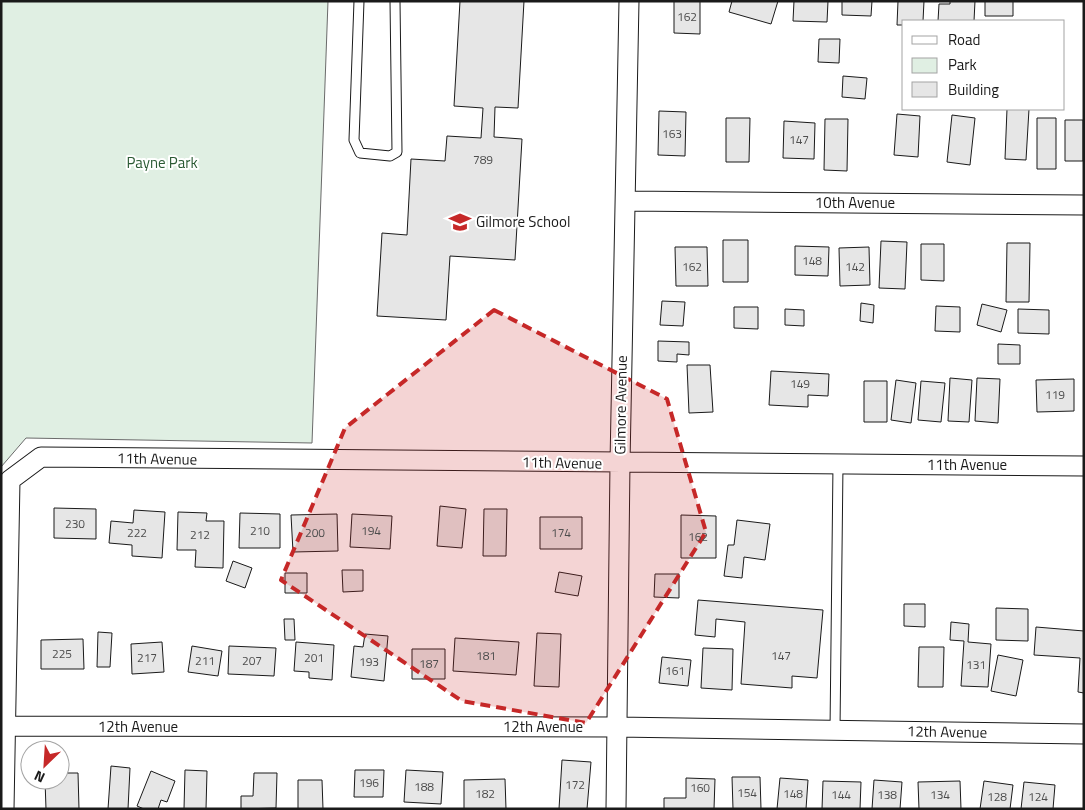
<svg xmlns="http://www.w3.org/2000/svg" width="1085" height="810" font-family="'Titillium Web',sans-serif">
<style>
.green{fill:#e0efe3;stroke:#6a6a6a}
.building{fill:#e6e6e6;stroke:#1a1a1a}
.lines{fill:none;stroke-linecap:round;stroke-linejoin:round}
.service-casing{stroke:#1a1a1a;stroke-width:11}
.minor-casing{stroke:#1a1a1a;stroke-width:21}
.service{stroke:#fff;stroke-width:9}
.minor{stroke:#fff;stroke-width:19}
.marked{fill:#c62828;fill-opacity:0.2;stroke:#c62828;stroke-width:4;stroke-dasharray:10 6;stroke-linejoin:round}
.labels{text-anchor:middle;stroke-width:4;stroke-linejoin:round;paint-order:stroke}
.number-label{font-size:12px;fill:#4d4d4d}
.park-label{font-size:15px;fill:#2b5a34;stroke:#fff}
.street-label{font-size:15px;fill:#1a1a1a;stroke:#fff}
.poi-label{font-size:15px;fill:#1a1a1a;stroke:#fff;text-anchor:start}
</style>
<rect width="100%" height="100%" fill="#fff"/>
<!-- green -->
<path class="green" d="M1,1H328L312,443L26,438L1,467Z"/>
<!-- building -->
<path class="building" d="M460,1H524L518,108L495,107L494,137L522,139L515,260L450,256L446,320L377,316L382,233L407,235L411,159L445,161L447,136L481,138L483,108L454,106Z
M674,1H700V34L674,33Z
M732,1H778L771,24L729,12Z
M794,1H828L827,22L793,21Z
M842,1H872L871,16L842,15Z
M898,1H924L923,21H904V25H897Z
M950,1H975L974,21H938L939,4H950Z
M985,1H1013V16H985Z
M819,39H840L839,63L818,62Z
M843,76L867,78L865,99L842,97Z
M1007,109H1029L1026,160L1005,159Z
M659,111L686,112L685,156L658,155Z
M897,114L920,116L918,157L894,155Z
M952,115L975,118L970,165L947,162Z
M726,118H750L749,162H726Z
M1037,118H1056V169H1037Z
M825,119H848L847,171L824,170Z
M1065,120H1083V161H1065Z
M784,121L815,123L814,159L783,158Z
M723,240H748V282H723Z
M881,241L907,242L905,289L879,288Z
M1007,243H1030L1029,302H1006Z
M921,244H944V281L921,280Z
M795,246L829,247L828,276L795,275Z
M675,247H707L708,286H676Z
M869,247L870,285L840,286L839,248Z
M662,301L685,302L683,326L660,325Z
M861,303L874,305L873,323L860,321Z
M982,304L1007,310L1001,332L977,325Z
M936,306L960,307V332L935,331Z
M734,307H758V329L734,328Z
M785,309L804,310V326L785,325Z
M1018,309L1049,310V334L1018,333Z
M658,341L689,342V355L677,354V362L658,361Z
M998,344L1020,345V364H998Z
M687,365H710L713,412L689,413Z
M771,371L829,374L828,396L808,395V407L769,405Z
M950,378L972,380L969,422L948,421Z
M977,378L1000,379L998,423L975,421Z
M1074,379V411L1037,412L1036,380Z
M896,380L916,383L911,423L891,420Z
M864,381H887V422H864Z
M921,381L945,383L941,422L918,420Z
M440,506L466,509L462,548L437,546Z
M54,508L96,509V539L54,538Z
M484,509H507L506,556H483Z
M134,510L165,512L162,558L132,556V545L109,543L111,521L133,523Z
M178,512L207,513L206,521H224L223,568L195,567L196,550H177Z
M240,513L280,514V548H239Z
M337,514L338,551L293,552L291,515Z
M352,514L392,516L390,549L350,547Z
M681,515L716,516V558H681Z
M540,517H582V549H540Z
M737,520L770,524L765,560L744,557L742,578L724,576L728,545H734Z
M233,561L252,568L245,588L226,581Z
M342,570H363V591L343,592Z
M559,572L582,576L578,596L555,592Z
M285,573H307V593H285Z
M655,574H679V598L654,597Z
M698,600L823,610L817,678L792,676V688L741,684L745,622L716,619L715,637L695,635Z
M904,604H925V627L904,626Z
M996,608L1028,609V641L996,640Z
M284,619H294L295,640H285Z
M951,622L969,624L968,642L991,644L988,687L961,686L964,641L950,640Z
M1036,627L1084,631V693L1078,692L1080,658L1034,655Z
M98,632L112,633L110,667H97Z
M537,633L561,634L559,687L534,686Z
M365,634L388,636L384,681L351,677L354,646L363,647Z
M455,638L519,642L516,675L453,671Z
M83,639L84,669H41V640Z
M162,642L164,672L132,674L131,644Z
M296,642L334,645L332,680L309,678V672L294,671Z
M192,646L222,651L218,676L188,672Z
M229,646L276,648L274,676L228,674Z
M919,647H944L943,687H918Z
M703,648L733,649L732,690L701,688Z
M412,649H445V679H412Z
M998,655L1023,660L1016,696L991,691Z
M662,657L691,660L688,686L659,683Z
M562,760L591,762L587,809H559Z
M111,766L130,768L128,809H108Z
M185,770L207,771L206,809H184Z
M355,770H384L383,797H354Z
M406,770L443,772L441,804L404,802Z
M151,771L175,781L167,802L161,800L158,809H144L137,806Z
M60,773H78L79,809H46L45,780H60Z
M254,773H277L276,808L241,809V796H253Z
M732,777H760L761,809H733Z
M686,778L715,779L714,809H664V798H686Z
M780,778L808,780L806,809H777Z
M505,779L506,809H464V780Z
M298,780H322L323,809H298Z
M874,780L902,782L900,809H872Z
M823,781L861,782L860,809H822Z
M960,781L961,809H919L918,782Z
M984,781L1013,785L1010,809H980Z
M1024,782L1055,785L1053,809H1021Z"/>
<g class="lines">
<!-- service casing -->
<g class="service-casing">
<path id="service" d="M359,1L354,140L360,153L390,156L397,152L395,1
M835,730L838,464"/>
</g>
<!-- minor casing -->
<g class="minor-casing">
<path id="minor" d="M626,201L1084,205
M1,726L617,727L1084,734
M4,809L10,480L41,457L1084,466
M616,809L620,463L629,1"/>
</g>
<!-- service -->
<use href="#service" class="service"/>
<!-- minor -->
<use href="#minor" class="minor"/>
</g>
<!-- marked area -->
<path class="marked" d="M494,310L667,399L706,532L586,723L462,701L281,580L345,428Z"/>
<!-- icons -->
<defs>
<g id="school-bare" transform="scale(1.725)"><path d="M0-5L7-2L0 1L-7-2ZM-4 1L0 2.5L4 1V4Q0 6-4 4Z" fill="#c62828" stroke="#fff" stroke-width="2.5" paint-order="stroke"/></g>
</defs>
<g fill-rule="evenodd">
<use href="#school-bare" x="460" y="222"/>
</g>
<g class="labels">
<!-- number labels -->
<g class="number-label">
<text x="687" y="21">162</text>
<text x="672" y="138">163</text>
<text x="799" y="144">147</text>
<text x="483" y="164">789</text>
<text x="812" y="265">148</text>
<text x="692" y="271">162</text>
<text x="855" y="271">142</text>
<text x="800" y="388">149</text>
<text x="1055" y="399">119</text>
<text x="75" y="528">230</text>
<text x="260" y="535">210</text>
<text x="371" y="535">194</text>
<text x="137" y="537">222</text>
<text x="315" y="537">200</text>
<text x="561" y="537">174</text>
<text x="200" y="539">212</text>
<text x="698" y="541">162</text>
<text x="62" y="658">225</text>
<text x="486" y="660">181</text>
<text x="781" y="660">147</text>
<text x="147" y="662">217</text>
<text x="314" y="662">201</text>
<text x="205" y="665">211</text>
<text x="252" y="665">207</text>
<text x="369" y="666">193</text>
<text x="429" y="668">187</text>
<text x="976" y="669">131</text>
<text x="675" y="675">161</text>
<text x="369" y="787">196</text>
<text x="575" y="789">172</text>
<text x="424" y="791">188</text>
<text x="700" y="792">160</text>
<text x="747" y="797">154</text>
<text x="485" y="798">182</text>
<text x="793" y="798">148</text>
<text x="841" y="799">144</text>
<text x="887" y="799">138</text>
<text x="940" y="799">134</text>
<text x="997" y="801">128</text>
<text x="1038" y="801">124</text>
</g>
<!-- park labels -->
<g class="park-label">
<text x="162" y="168">Payne Park</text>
</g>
<!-- street labels -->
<g class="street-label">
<text x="855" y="208">10th Avenue</text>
<text transform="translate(621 405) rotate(-89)" y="5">Gilmore Avenue</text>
<text transform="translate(157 459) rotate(1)" y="5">11th Avenue</text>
<text transform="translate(562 463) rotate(1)" y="5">11th Avenue</text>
<text x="967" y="470">11th Avenue</text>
<text x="138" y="732">12th Avenue</text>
<text x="543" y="732">12th Avenue</text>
<text transform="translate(947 732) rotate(1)" y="5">12th Avenue</text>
</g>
<!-- poi labels -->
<g class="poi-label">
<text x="476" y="227">Gilmore School</text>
</g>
</g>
<!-- border -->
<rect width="1085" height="810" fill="none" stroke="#1a1a1a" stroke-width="5"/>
<!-- legend -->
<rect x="902" y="20" width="162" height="90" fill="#ffffff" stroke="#a3a3a3"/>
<rect x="912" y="36" width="25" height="8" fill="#ffffff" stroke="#a3a3a3"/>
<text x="948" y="45" font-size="15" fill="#1a1a1a">Road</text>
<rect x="912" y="58" width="25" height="15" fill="#e0efe3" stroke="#a3a3a3"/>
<text x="948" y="70" font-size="15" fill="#1a1a1a">Park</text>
<rect x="912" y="82" width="25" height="15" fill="#e6e6e6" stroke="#a3a3a3"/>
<text x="948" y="95" font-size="15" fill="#1a1a1a">Building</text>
<!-- north arrow -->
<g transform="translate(45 765) rotate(205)"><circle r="24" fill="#ffffff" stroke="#a3a3a3"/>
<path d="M0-4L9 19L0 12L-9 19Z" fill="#c62828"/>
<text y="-8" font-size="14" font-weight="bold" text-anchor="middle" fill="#1a1a1a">N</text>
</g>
</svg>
